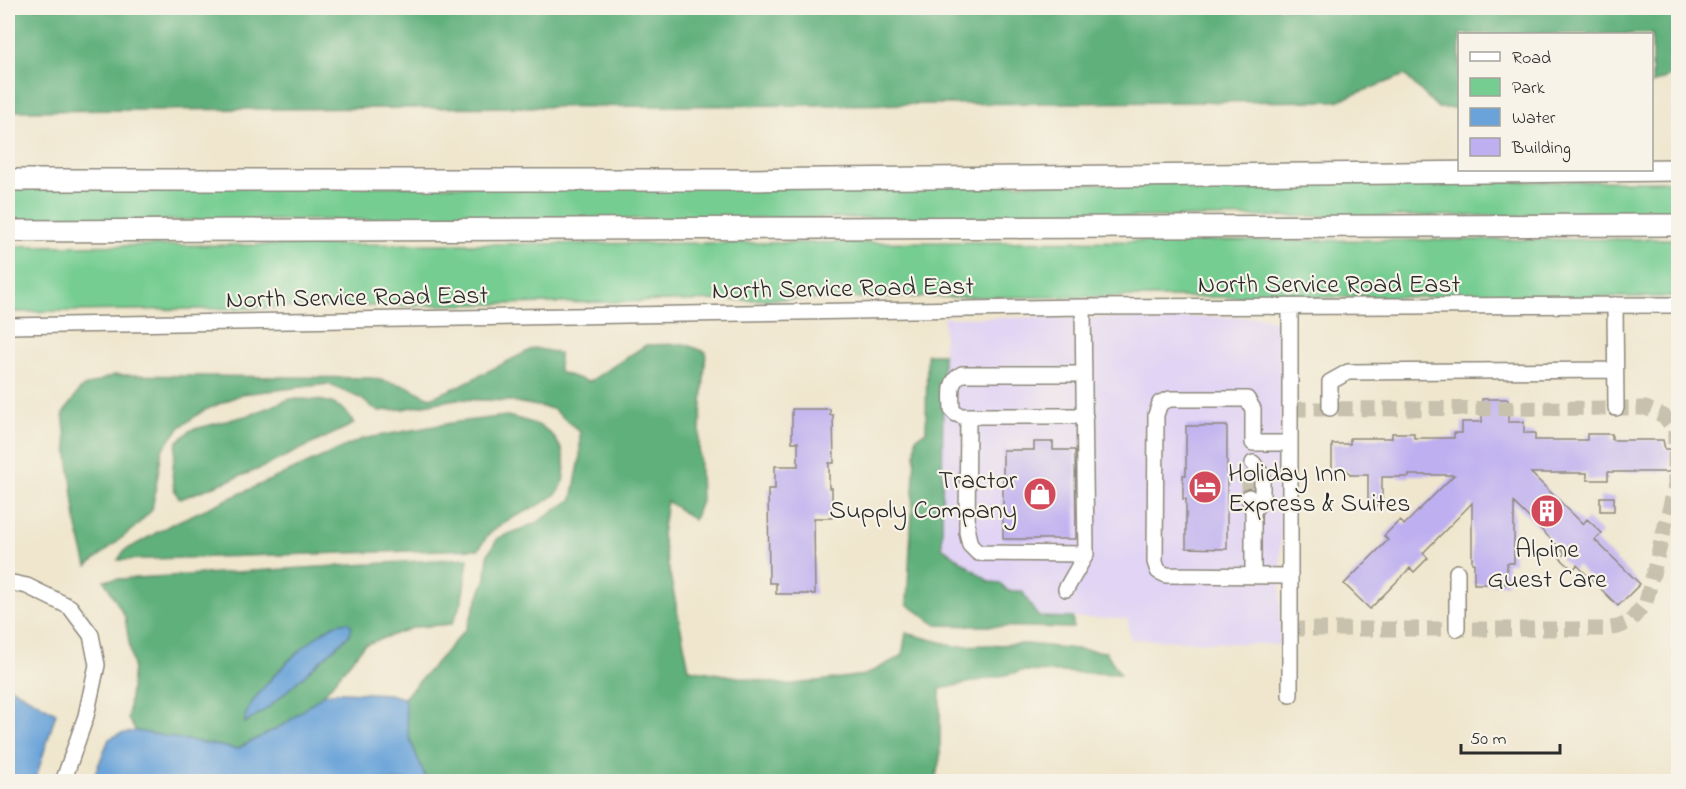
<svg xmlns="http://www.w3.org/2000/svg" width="1686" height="789" font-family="'Indie Flower',sans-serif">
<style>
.built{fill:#e1d4f4}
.green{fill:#76cd92;stroke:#507c5e;stroke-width:1.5}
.forest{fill:#60b07c;stroke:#466e54;stroke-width:1.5;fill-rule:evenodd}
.water{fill:#69a3d9;stroke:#4a6782;stroke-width:1.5}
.building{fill:#beaff0}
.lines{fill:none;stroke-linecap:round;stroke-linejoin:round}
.minor-tunnel{stroke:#c8c1ad;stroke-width:15;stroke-dasharray:15 8;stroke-linecap:butt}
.minor-casing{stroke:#8d887c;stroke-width:18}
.highway-casing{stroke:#8d887c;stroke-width:24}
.minor{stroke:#fff;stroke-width:15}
.highway{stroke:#fff;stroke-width:21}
.labels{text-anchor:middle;stroke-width:4.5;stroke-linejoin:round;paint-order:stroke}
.street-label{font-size:26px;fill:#2b2b2b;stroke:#f7f3e8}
.poi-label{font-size:26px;fill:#2b2b2b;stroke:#f7f3e8;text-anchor:start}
</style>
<rect width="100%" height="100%" fill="#f7f3e8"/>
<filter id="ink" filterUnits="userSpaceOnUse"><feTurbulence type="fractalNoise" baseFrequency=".0167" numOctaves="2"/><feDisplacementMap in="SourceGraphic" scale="12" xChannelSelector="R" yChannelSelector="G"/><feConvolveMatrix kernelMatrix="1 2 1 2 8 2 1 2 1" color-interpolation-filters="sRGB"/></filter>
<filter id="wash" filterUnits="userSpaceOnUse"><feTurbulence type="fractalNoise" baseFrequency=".008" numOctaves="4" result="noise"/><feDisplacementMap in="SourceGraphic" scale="24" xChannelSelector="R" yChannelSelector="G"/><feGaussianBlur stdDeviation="1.35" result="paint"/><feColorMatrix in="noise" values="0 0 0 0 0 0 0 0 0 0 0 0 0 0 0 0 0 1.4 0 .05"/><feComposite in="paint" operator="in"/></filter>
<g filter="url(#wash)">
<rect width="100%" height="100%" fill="#efe6cd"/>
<!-- built -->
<path class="built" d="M1264,317L1276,322L1282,336L1280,645L1131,639L1128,630V619L1039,617L1030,608L1028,600L1008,591L1000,583L990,582L942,547L944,318Z"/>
<!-- green -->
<path class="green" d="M1678,181V215L8,221V188Z
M1678,239V297H917L8,312V246Z"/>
<!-- forest -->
<path class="forest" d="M8,8H1678V72L1652,84V34H1460L1459,108H1438L1405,75L1337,101L8,111Z
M684,344L706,352L699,443L701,501L694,520L667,501L662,535L689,669L787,685L865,675L902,656L906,633L956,646L1026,644L1106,652L1120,674L1023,671L940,689V758L935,781H427L409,737L404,698L466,629L486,578L488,554L498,538L536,523L572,499L580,459V432L553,409L510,401L456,399L403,409L378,411L360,398L328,384L242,394L203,411L179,428L162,450L152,510L134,528L87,566L77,527L63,414L81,388L114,375L371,378L406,386L430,398L457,387L534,348L559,353V372L589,382L646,345Z
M927,354H943L942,547L990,582L1000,583L1008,591H1022C1028,600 1031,609 1039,617L1073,618V628L937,625L907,604L916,438L926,431Z
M290,399C315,399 342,398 354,424L259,469L180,499C167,485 174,460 177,442L191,430L249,415Z
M507,416C533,423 550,424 562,451C566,463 566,486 556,494C530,516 496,515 479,549L118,560L124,551L172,524L362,439L457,422Z
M468,558L462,601L452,624L415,627L364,645L324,694L285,724L237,749L136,731L128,719L133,667L125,617L104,580ZM333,625L349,635L269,707L246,723L267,683L290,659Z"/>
<!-- water -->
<path class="water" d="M348,622L352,627L349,635L269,707L245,723C241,701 314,634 334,625C338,623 343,623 348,622Z
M8,686L56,713L35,781H8Z
M341,692L388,694L404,698L409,737L427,781H92L109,739L119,734L136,731L237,749L285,724L324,694Z"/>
<g id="blocks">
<!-- building -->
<path class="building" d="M1482,399H1508V422H1524V433H1535V440H1587V434H1612V440H1663L1665,449H1670V472H1608V480H1587V473H1531L1583,524L1587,519L1602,533L1595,540L1640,584L1618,606L1577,565L1573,570L1560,558L1565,553L1514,503V563H1507V584H1474V563H1472V503L1423,553L1428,558L1414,572L1410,568L1370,609L1344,584L1388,540L1384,536L1400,520L1404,525L1454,475H1409V477H1382V506L1368,507V475H1351L1347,470H1332V444H1350V438H1392V433H1414V438H1454V433H1462V422H1482Z
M792,409H830V415H833L834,463H829V488H832V518H814L815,594H776V583H769L768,489H775V466H798V442H792Z
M1186,426H1227V549L1186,548V499H1183V475H1186Z
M1034,442H1053V450H1075L1076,539H1003V450H1034Z
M1600,497H1614V511H1600Z"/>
</g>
</g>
<g filter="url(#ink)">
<use href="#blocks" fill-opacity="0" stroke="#8d887c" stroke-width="1.5"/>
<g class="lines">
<!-- minor-tunnel -->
<path class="minor-tunnel" d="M1249,497V472
M1289,629H1604L1618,627L1630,622L1646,602L1675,486V431L1664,416L1646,408L1289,409"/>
<!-- minor casing -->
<g class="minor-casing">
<path id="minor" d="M1615,305L1616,408
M8,326L1083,307L1678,305
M1083,374H962C948,381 952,396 952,410L956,414L962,416H1085
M1330,408V382L1348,372L1615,370
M968,416L967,532L970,545L978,553L1086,554
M1253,463L1262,475V499L1253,511
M1249,497L1253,511V575
M1289,576L1166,575L1158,571L1155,562L1156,415L1160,403L1170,399H1247L1253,409V443H1290
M8,582L27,586L70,607L91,635L97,665L86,716L63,782
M1066,589L1086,554L1083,307
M1457,629V572
M1290,695V307"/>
</g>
<!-- highway casing -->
<g class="highway-casing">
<path id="highway" d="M8,180H742L1678,170
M8,231L1678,225"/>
</g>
<!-- minor -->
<use href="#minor" class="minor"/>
<!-- highway -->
<use href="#highway" class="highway"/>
</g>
</g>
<!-- icons -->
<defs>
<g id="hotel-disc" transform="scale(1.725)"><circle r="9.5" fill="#d1495b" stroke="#f7f3e8"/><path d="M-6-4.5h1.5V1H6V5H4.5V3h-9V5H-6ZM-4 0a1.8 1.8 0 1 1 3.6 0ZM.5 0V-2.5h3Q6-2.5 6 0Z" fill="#fff"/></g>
<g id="shop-disc" transform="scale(1.725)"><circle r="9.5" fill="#d1495b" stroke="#f7f3e8"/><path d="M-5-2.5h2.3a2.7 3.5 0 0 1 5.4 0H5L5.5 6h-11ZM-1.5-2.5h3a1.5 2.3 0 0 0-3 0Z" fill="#fff"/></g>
<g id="building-disc" transform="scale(1.725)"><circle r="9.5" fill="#d1495b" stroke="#f7f3e8"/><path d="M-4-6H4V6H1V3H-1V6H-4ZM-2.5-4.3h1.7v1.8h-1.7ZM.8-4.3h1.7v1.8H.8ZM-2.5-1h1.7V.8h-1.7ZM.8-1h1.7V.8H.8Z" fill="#fff"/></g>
</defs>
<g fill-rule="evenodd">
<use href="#hotel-disc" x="1205" y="487"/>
<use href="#shop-disc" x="1040" y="494"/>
<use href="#building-disc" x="1547" y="511"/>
</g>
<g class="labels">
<!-- street labels -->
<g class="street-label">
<text x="1329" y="292">North Service Road East</text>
<text transform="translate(843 287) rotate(-1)" y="9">North Service Road East</text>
<text transform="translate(357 296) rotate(-1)" y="9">North Service Road East</text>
</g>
<!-- poi labels -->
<g class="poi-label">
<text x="1228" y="481">Holiday Inn<tspan x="1228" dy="30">Express &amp; Suites</tspan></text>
<text x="1017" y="488" text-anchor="end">Tractor<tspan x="1017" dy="30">Supply Company</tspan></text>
<text x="1547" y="557" text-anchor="middle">Alpine<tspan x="1547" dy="30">Guest Care</tspan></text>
</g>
</g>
<!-- margin -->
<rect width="1686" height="789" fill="none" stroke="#f7f3e8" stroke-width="30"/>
<!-- legend -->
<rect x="1458" y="33" width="195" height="138" fill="#f7f3e8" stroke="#a5a39c" stroke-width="1.5"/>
<rect x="1470" y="52" width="30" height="9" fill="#ffffff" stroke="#a5a39c" stroke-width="1.5"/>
<text x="1512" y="63" font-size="18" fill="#2b2b2b">Road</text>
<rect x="1470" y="78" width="30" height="18" fill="#76cd92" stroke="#a5a39c" stroke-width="1.5"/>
<text x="1512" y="93" font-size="18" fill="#2b2b2b">Park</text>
<rect x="1470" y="108" width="30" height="18" fill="#69a3d9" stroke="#a5a39c" stroke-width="1.5"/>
<text x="1512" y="123" font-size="18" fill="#2b2b2b">Water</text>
<rect x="1470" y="138" width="30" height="18" fill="#beaff0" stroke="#a5a39c" stroke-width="1.5"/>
<text x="1512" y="153" font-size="18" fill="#2b2b2b">Building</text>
<!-- scale -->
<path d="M1461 744v9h99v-9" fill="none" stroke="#2b2b2b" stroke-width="3"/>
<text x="1470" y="744" font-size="18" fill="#2b2b2b" stroke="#f7f3e8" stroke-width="4.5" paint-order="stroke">50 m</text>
</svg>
